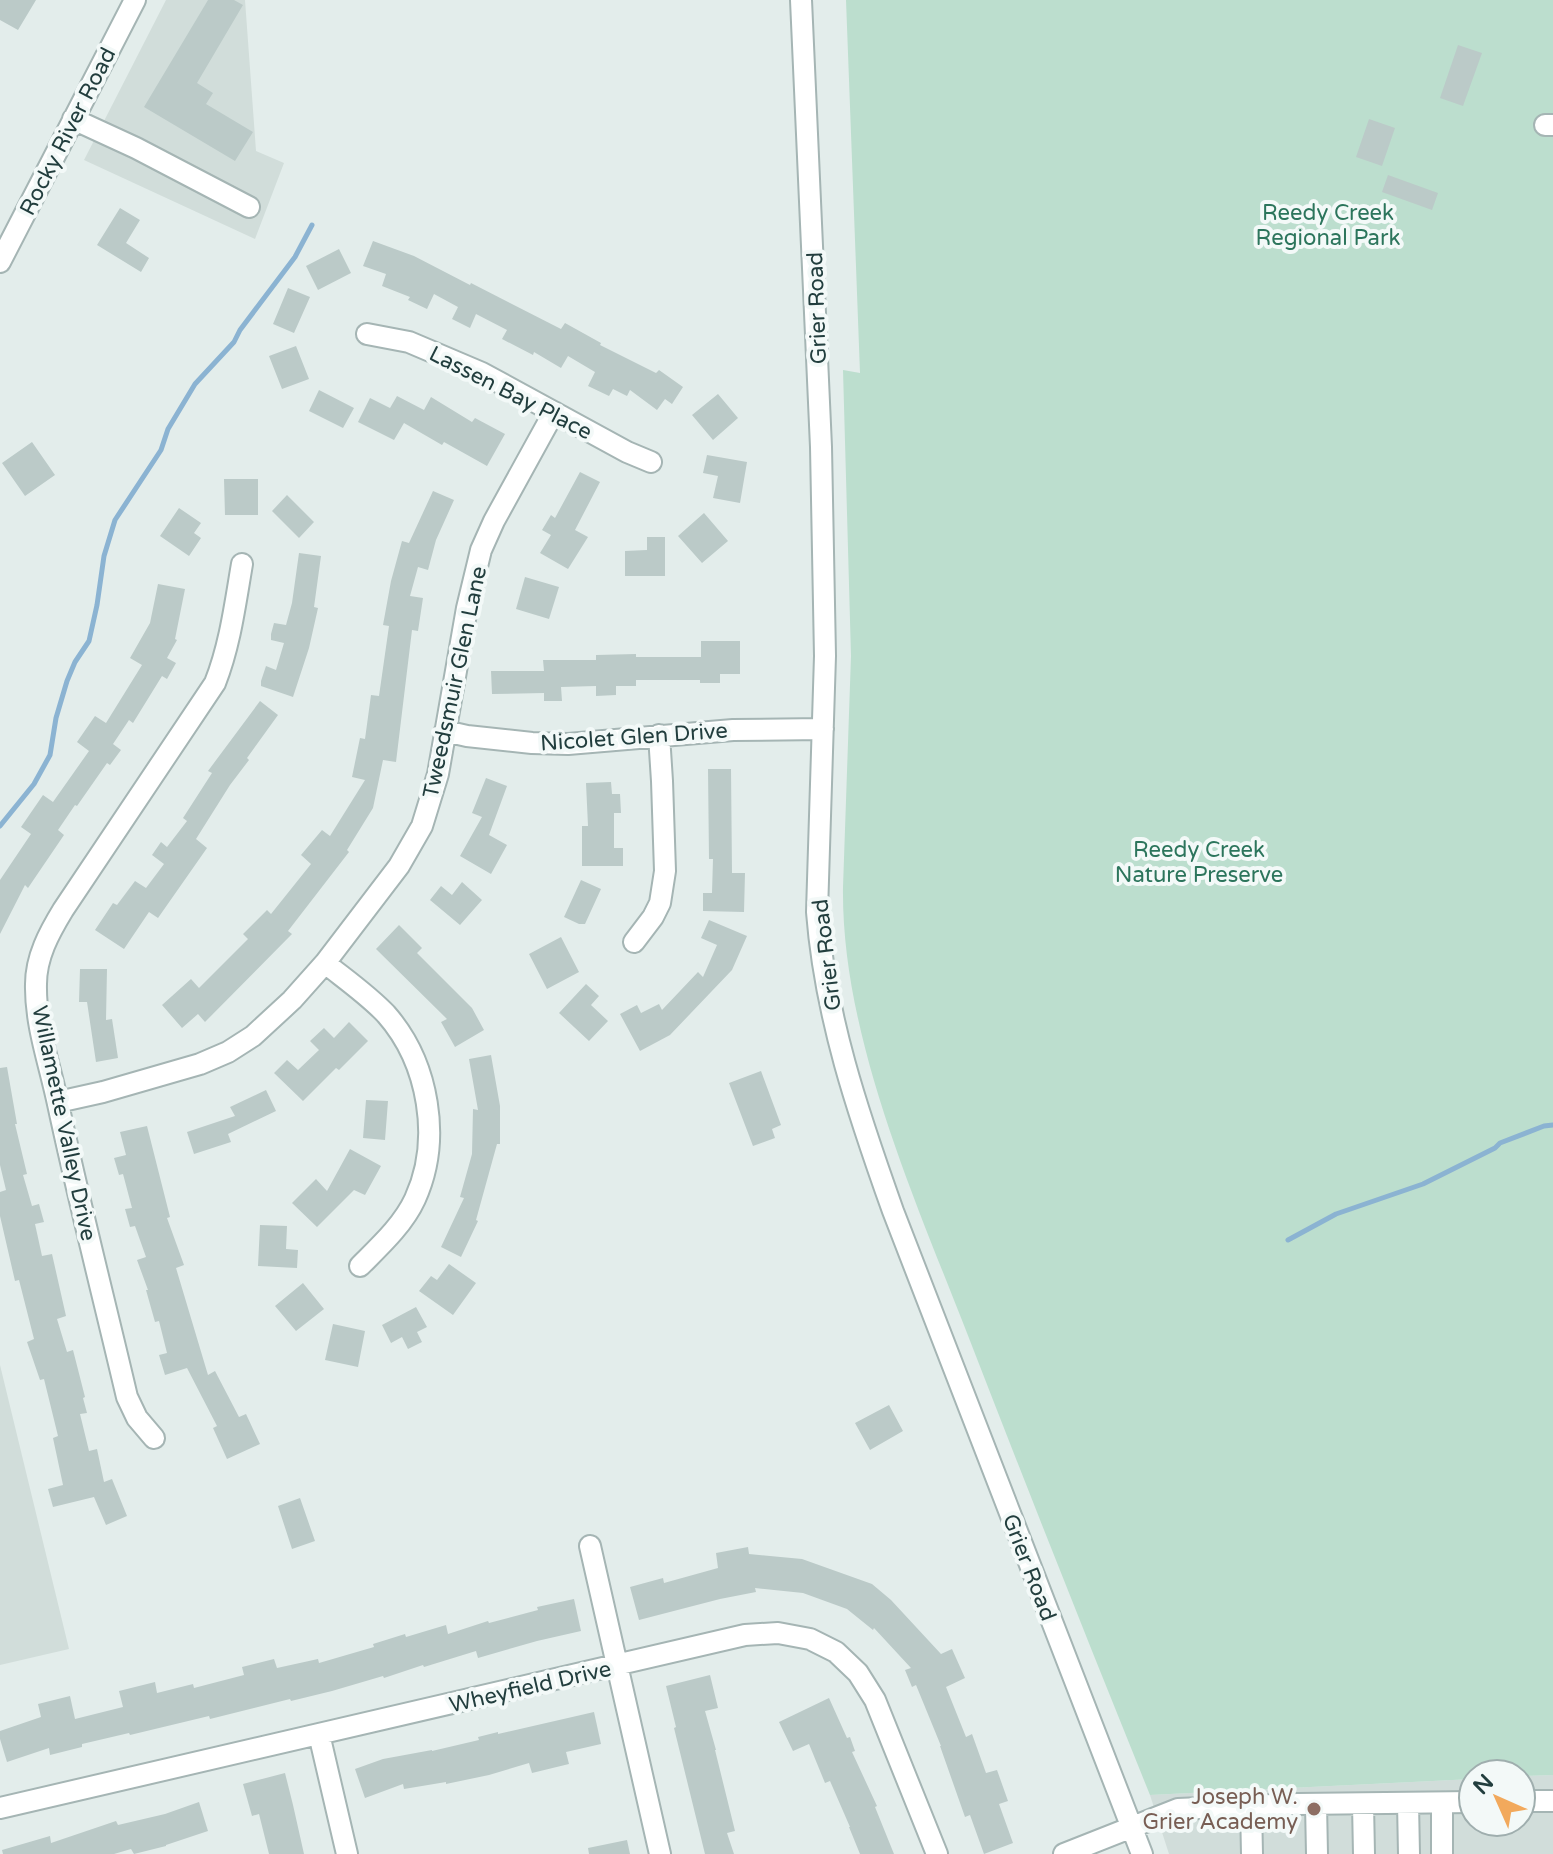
<svg xmlns="http://www.w3.org/2000/svg" width="1553" height="1854" font-family="'Varela Round',sans-serif">
<style>
.built{fill:#d1ddda}
.green{fill:#bcdece}
.lines{fill:none;stroke-linecap:round;stroke-linejoin:round}
.stream{stroke:#8bb3d2;stroke-width:5}
.building{fill:#bbcac8}
.minor-casing{stroke:#a5b5b4;stroke-width:24}
.minor{stroke:#fff;stroke-width:20}
.education-dot{fill:#8d6e63;stroke:#f3f9f8;stroke-width:3}
.labels{text-anchor:middle;stroke-width:8;stroke-linejoin:round;paint-order:stroke}
.street-label{font-size:22px;fill:#223e3e;stroke:#f3f9f8}
.park-label{font-size:22px;fill:#2c755c;stroke:#f3f9f8}
.education-label{font-size:22px;fill:#785e54;stroke:#f3f9f8;text-anchor:end}
</style>
<rect width="100%" height="100%" fill="#e3edeb"/>
<!-- built -->
<path class="built" d="M166,0H245L256,151L284,163L255,239L84,160Z
M0,1365L69,1649L0,1665Z
M1553,1775V1854H1169L1150,1795L1473,1779V1822H1521V1776Z"/>
<!-- green -->
<path class="green" d="M846,0H1553V1775L1521,1776V1774H1473V1779L1150,1795C1088,1642 1027,1488 967,1333C914,1197 841,1034 843,887L851,656L843,370L860,373Z"/>
<g class="lines">
<!-- stream -->
<path class="stream" d="M0,826L34,784L50,755L56,718L67,681L75,662L89,641L97,605L104,556L115,520L161,450L168,429L195,384L234,342L240,330L295,257L312,225
M1288,1240L1336,1214L1423,1184L1495,1148L1500,1143L1544,1126L1553,1125"/>
</g>
<!-- building -->
<path class="building" d="M0,0H36L18,30L0,20Z
M208,0H234L243,5L197,83L213,93L206,104L253,132L235,161L144,107Z
M1458,45L1482,53L1463,106L1440,98Z
M1369,119L1395,128L1382,166L1356,157Z
M1388,175L1438,193L1432,210L1382,192Z
M120,208L140,220L126,243L149,258L141,272L97,245Z
M373,241L414,256L470,285L471,283L561,329L565,323L601,343L600,345L656,373L659,370L683,387L672,404L665,399L657,410L630,390L627,396L613,389L609,396L588,386L595,372L568,356L561,368L534,352L533,355L502,339L507,330L476,314L470,328L452,319L458,307L434,294L427,309L408,300L410,297L382,286L386,274L363,266Z
M339,249L351,273L318,290L306,266Z
M288,288L310,297L294,333L273,324Z
M296,346L309,379L282,389L269,356Z
M319,390L354,408L343,428L309,411Z
M718,394L738,418L713,440L692,415Z
M397,396L424,410L431,397L472,422L475,418L505,434L487,466L444,442L442,445L404,423L394,440L358,422L370,398L390,408Z
M32,442L55,475L25,496L2,463Z
M707,455L747,462L740,503L713,498L718,476L703,473Z
M580,472L600,482L575,530L588,537L568,569L540,553L551,535L542,530L551,515L555,518Z
M224,479H258V515H225Z
M433,491L454,500L436,540L428,570L418,567L410,596L423,598L418,631L412,630L396,762L383,760L373,808L347,850L349,852L288,931L292,934L205,1022L198,1014L182,1028L162,1005L191,979L199,988L248,939L243,934L267,910L271,914L311,864L301,855L322,830L330,836L365,780L352,777L360,738L365,739L371,695L379,696L389,626L383,625L391,581L402,541L409,543Z
M287,495L314,522L299,538L272,511Z
M179,508L201,523L194,533L201,538L189,556L160,536Z
M704,513L728,541L702,563L678,536Z
M647,537H665V576H625V551L647,550Z
M299,553L321,556L314,607L318,608L309,648L293,697L261,686V681L266,666L276,670L284,643L271,640V634L274,623L286,625L292,603Z
M525,577L559,587L549,619L516,609Z
M158,584L185,589L175,639L177,640L167,658L176,663L167,679L162,676L133,723L129,720L113,744L121,750L110,765L107,763L77,806L75,805L58,830L64,835L28,888L25,885L0,934V880L31,834L21,827L43,795L53,802L89,751L77,742L95,716L106,723L142,665L130,658L150,623Z
M701,641H740V674H720V683H700V680H636V686H616V695L596,696V686L561,687L562,701H544V693L492,694L491,671H544L543,660H596V655L636,654V657H701Z
M260,701L278,715L247,758L249,760L230,785L196,839L207,848L158,918L149,912L124,949L95,930L113,903L117,905L135,881L146,888L164,864L152,855L161,842L167,847L187,821L183,818L212,773L208,771Z
M708,769H731L732,873H745L744,912L703,911V893H712L713,859H709Z
M486,778L507,786L489,835L507,845L491,874L460,856L482,817L472,813Z
M611,782L612,794H620L621,813H614V848H623V866H582V826H588L586,783Z
M581,880L601,889L585,924H579L564,917Z
M462,882L482,900L460,925L430,900L441,886L452,895Z
M709,920L747,936L732,970L670,1035L640,1051L620,1014L637,1005L641,1013L659,1004L662,1010L698,972L703,977L717,945L701,938Z
M399,925L422,948L417,953L472,1008L484,1030L455,1047L441,1022L447,1019L376,949Z
M561,937L579,972L547,989L529,954Z
M80,969H107L106,1020L112,1019L118,1058L96,1062L87,1002H79Z
M586,984L599,996L591,1005L608,1021L589,1041L559,1013Z
M349,1022L368,1041L339,1070L336,1068L303,1101L274,1073L287,1060L298,1070L319,1050L310,1041L324,1028L334,1038Z
M491,1055L500,1106V1144H497L476,1220L478,1221L461,1257L441,1247L464,1198L460,1197L472,1154L473,1109L478,1110L469,1059Z
M7,1067L17,1124H15L27,1174L23,1175L32,1206L39,1204L44,1222L35,1224L42,1256L52,1254L66,1316L57,1319L67,1352L73,1350L85,1397L83,1398L87,1413L80,1414L89,1451L97,1449L104,1482L112,1479L127,1516L106,1525L94,1497L53,1507L48,1489L63,1485L53,1438L58,1436L44,1379L40,1380L27,1342L34,1339L19,1280L15,1281L0,1216V1192L6,1190L0,1165V1068Z
M761,1071L781,1125L772,1129L775,1138L753,1146L729,1083Z
M266,1090L276,1111L228,1134L231,1142L194,1154L187,1132L235,1116L230,1107Z
M366,1100L388,1101L385,1140L363,1138Z
M147,1126L170,1217L167,1218L184,1265L176,1268L208,1375L215,1371L239,1417L246,1414L260,1444L227,1459L213,1428L217,1426L187,1368L165,1375L159,1355L167,1353L159,1321L155,1322L146,1290H148L137,1260L146,1257L135,1226L130,1227L125,1209L132,1208L123,1174L119,1175L114,1158L126,1155L120,1132Z
M350,1149L381,1166L365,1195L354,1190L317,1227L292,1203L316,1179L327,1191Z
M260,1225L287,1226L286,1249L298,1250L297,1268L258,1266Z
M449,1264L476,1283L453,1315L419,1291L431,1276L437,1280Z
M303,1283L324,1309L296,1331L275,1306Z
M416,1307L427,1327L417,1332L422,1342L408,1349L402,1337L391,1343L382,1325Z
M333,1324L365,1331L358,1367L325,1360Z
M889,1405L903,1431L870,1450L855,1423Z
M300,1498L315,1541L292,1549L278,1506Z
M748,1547L749,1554L802,1559L872,1584L891,1600L941,1654L952,1649L965,1678L946,1687L966,1737L972,1734L986,1773L997,1770L1008,1801L999,1804L1013,1843L984,1854L970,1815L965,1817L940,1746H941L916,1685L912,1687L905,1670L911,1668L874,1628L873,1630L847,1609L803,1593L755,1588L756,1592L720,1599L639,1620L630,1587L663,1578L664,1583L718,1568L716,1553Z
M574,1599L581,1631L537,1641L478,1658L476,1651L424,1667L423,1665L384,1678L383,1676L332,1691L291,1701L290,1699L210,1719L209,1716L130,1735L129,1733L82,1744V1747L50,1755L49,1748L7,1762L0,1739V1731L41,1717L38,1704L70,1696L75,1719L123,1707L119,1691L155,1682L157,1693L193,1684L194,1688L244,1675L242,1667L274,1659L277,1668L318,1659L319,1663L374,1647L373,1644L405,1634L406,1637L446,1625L448,1634L488,1621L489,1623L538,1610L537,1607Z
M710,1675L718,1708L705,1711L716,1750H715L735,1831L727,1833L734,1854H705L674,1728L676,1727L666,1686Z
M829,1698L847,1738L850,1737L855,1751L852,1752L877,1806L875,1807L894,1854H860L849,1827H850L830,1781L825,1783L809,1744L793,1751L779,1722Z
M594,1712L601,1744L566,1752L569,1764L532,1773L529,1763L489,1775L446,1784V1782L404,1789L403,1784L365,1798L355,1769L383,1759L432,1750V1751L479,1740L478,1737L498,1732V1734Z
M285,1773L293,1805L304,1854H269L259,1814L252,1816L243,1784Z
M199,1802L208,1831L166,1845V1846L134,1854L131,1849L114,1854H3L2,1850L50,1836L51,1843L116,1821L118,1825L165,1814Z
M627,1840L630,1854H589L588,1848Z"/>
<g class="lines">
<!-- minor casing -->
<g class="minor-casing">
<path id="minor" d="M801,0L821,447L825,656L817,912C825,1016 858,1113 893,1211L1142,1854
M73,119L136,148L249,207
M1545,125H1553
M0,262L135,0
M367,334L409,342L482,373L627,452L651,462
M445,731L467,736L532,743L568,744L733,730L823,729
M634,942L653,917L660,903L665,871L662,781L659,735
M325,963C345,979 368,995 386,1014C429,1063 442,1140 415,1199C403,1225 380,1246 360,1266
M58,1102L103,1092L200,1064L228,1052L253,1036L292,1000L325,963L399,866L422,826L438,774L467,608L481,550L494,521L554,412
M154,1438L137,1418L127,1397C104,1299 79,1202 58,1104C50,1065 35,1025 36,984C36,957 49,933 63,910L215,683C230,645 235,605 242,564
M590,1546L660,1854
M319,1734L347,1854
M1521,1801H1553
M1408,1803L1409,1854
M1442,1803V1854
M1316,1804L1317,1854
M1363,1804L1364,1854
M1251,1806L1252,1854
M0,1808L745,1635L778,1633L810,1639L836,1652L858,1673L875,1700L937,1854
M1064,1854L1178,1809L1298,1804L1473,1802"/>
</g>
<!-- minor -->
<use href="#minor" class="minor"/>
</g>
<!-- markers -->
<circle class="education-dot" cx="1314" cy="1809" r="8"/>
<g class="labels">
<!-- street labels -->
<g class="street-label">
<text transform="translate(67 131) rotate(-63)" y="8">Rocky River Road</text>
<text transform="translate(816 308) rotate(-92)" y="8">Grier Road</text>
<text transform="translate(511 392) rotate(27)" y="8">Lassen Bay Place</text>
<text transform="translate(454 682) rotate(-78)" y="8">Tweedsmuir Glen Lane</text>
<text transform="translate(634 736) rotate(-4)" y="8">Nicolet Glen Drive</text>
<text transform="translate(826 955) rotate(-97)" y="8">Grier Road</text>
<text transform="translate(65 1123) rotate(78)" y="8">Willamette Valley Drive</text>
<text transform="translate(1030 1567) rotate(69)" y="8">Grier Road</text>
<text transform="translate(530 1686) rotate(-13)" y="8">Wheyfield Drive</text>
</g>
<!-- park labels -->
<g class="park-label">
<text x="1328" y="220">Reedy Creek<tspan x="1328" dy="25">Regional Park</tspan></text>
<text x="1199" y="857">Reedy Creek<tspan x="1199" dy="25">Nature Preserve</tspan></text>
</g>
<!-- education labels -->
<g class="education-label">
<text x="1298" y="1804">Joseph W.<tspan x="1298" dy="25">Grier Academy</tspan></text>
</g>
</g>
<!-- north arrow -->
<g transform="translate(1497 1798) rotate(315)"><circle r="38" fill="#f3f9f8" stroke="#9faeae" stroke-width="2"/>
<path d="M0-6L14 30L0 20L-14 30Z" fill="#f2a95c"/>
<text y="-12" font-size="22" font-weight="bold" text-anchor="middle" fill="#223e3e">N</text>
</g>
</svg>
